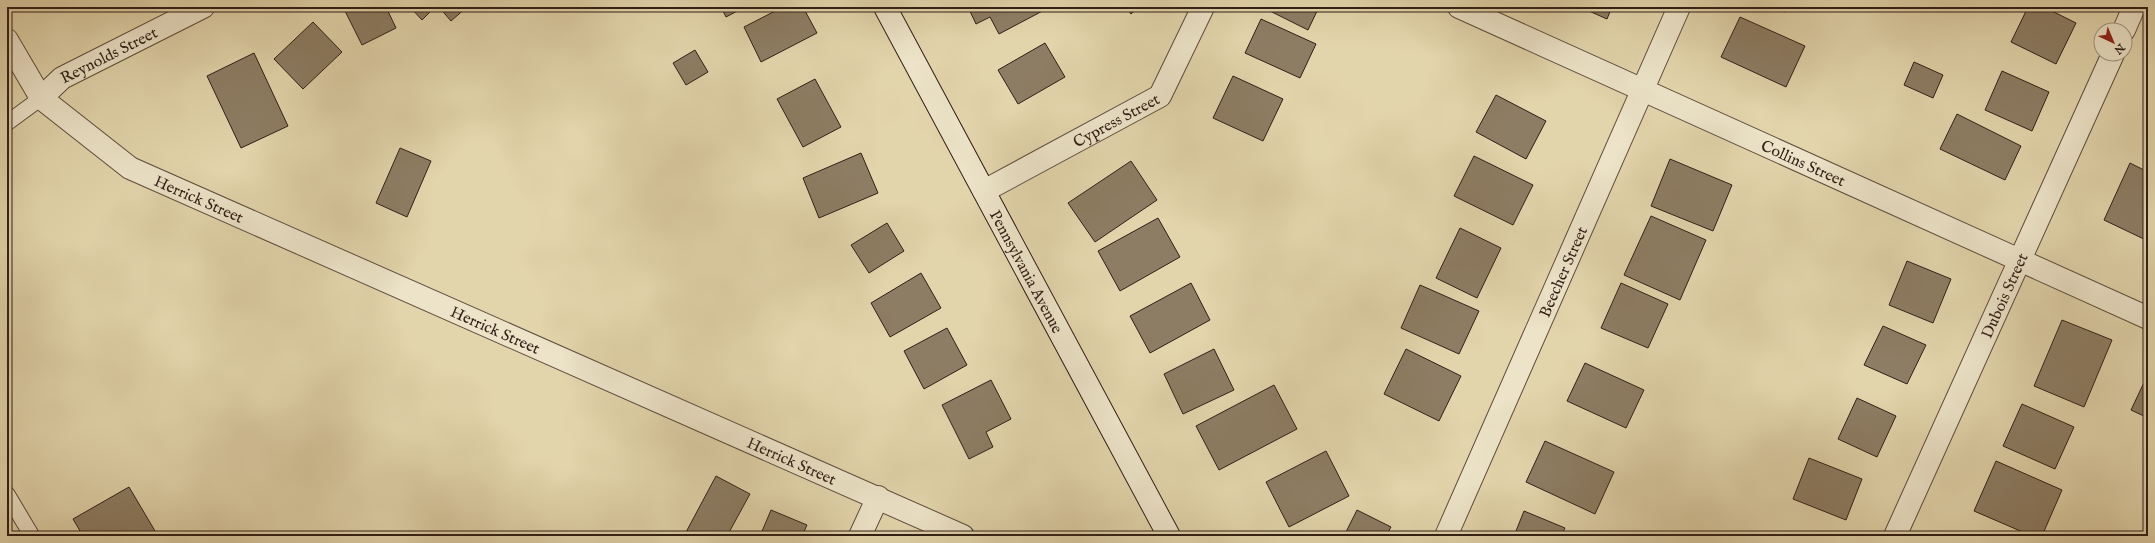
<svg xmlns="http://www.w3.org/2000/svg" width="2155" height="543" font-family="'IM FELL English',serif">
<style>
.building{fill:#8d7d64;stroke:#311f17}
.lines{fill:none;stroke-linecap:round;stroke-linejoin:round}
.lane-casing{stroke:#5d4c3c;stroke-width:17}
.street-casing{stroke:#5d4c3c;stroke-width:24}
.secondary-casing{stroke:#311f17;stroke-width:24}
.lane{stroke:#ece3c8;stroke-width:15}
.street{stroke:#ece3c8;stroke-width:22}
.secondary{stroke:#ece3c8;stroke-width:22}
.labels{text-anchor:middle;stroke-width:3;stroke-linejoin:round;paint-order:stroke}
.street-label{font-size:16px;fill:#311f17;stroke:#ece3c8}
</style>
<rect width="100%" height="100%" fill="#e2d4ab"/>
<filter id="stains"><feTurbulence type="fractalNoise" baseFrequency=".005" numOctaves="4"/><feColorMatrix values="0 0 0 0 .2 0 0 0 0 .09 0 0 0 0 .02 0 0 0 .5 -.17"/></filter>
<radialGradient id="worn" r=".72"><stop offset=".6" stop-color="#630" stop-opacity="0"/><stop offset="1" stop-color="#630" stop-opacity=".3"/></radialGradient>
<!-- building -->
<path class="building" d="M343,7H386L396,28L362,45Z
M410,7H435L422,20Z
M439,7H467L451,21Z
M721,7H745L726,17Z
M783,7H803L817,33L761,62L744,27Z
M968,7H1050L999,34L990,17L976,24Z
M1126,7H1139L1131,14Z
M1265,7H1319L1308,30L1264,8Z
M1580,7H1612L1607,19Z
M1774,7H1787L1785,12Z
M2028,7H2044L2076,23L2056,64L2011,42Z
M1740,17L1805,46L1786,87L1721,57Z
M1261,19L1316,44L1300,78L1245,53Z
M313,22L342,52L303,89L274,59Z
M1045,43L1065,77L1018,104L998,70Z
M695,50L708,72L686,85L673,63Z
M254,53L288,126L241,148L207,76Z
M1914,62L1943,75L1933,98L1904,85Z
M2002,71L2049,92L2032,131L1985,110Z
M1233,76L1283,99L1263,141L1213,118Z
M815,79L841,127L803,147L777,99Z
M1496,95L1546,121L1526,159L1476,132Z
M1957,114L2021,146L2005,180L1940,149Z
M400,148L431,161L407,217L376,203Z
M861,153L878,193L819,218L803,178Z
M1474,156L1533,185L1513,225L1454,196Z
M1670,159L1732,185L1713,231L1651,206Z
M1131,161L1157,200L1095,242L1068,203Z
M2130,163L2148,172V241L2104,220Z
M1651,216L1706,240L1680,300L1624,275Z
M1158,218L1180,257L1120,291L1098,251Z
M887,223L904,251L869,273L851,245Z
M1460,228L1501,248L1477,298L1436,278Z
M1907,261L1951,279L1933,323L1889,305Z
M921,273L941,308L890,337L871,303Z
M1191,283L1210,320L1150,353L1130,316Z
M1621,283L1668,304L1648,348L1601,328Z
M1420,285L1479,311L1459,354L1401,328Z
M2062,320L2112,340L2084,407L2034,386Z
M1883,326L1926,345L1907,384L1864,365Z
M947,328L967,365L924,389L904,351Z
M1214,349L1234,390L1183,414L1164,374Z
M1406,349L1461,376L1439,421L1384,394Z
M1585,363L1644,390L1626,428L1567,401Z
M2148,374V418L2131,410Z
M991,380L1011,419L986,432L993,447L969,459L942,405Z
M1274,385L1297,429L1219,470L1196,426Z
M1857,398L1896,416L1877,457L1838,439Z
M2022,404L2074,427L2055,469L2003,446Z
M1545,441L1614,472L1595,514L1526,482Z
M1326,451L1349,496L1289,527L1266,482Z
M1809,458L1862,479L1846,520L1793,499Z
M1996,461L2062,490L2042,536H2032L1974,511Z
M716,476L750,494L727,536H690L685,534Z
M129,487L158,536H83L73,519Z
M771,510L807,525L802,536H760Z
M1357,510L1391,527L1386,536H1344Z
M1524,511L1565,528L1561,536H1514Z"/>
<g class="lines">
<!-- lane casing -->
<g class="lane-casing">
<path id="lane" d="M7,123L41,98
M7,494L32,536"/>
</g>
<!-- street casing -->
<g class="street-casing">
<g id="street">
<path id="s1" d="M1459,7L2148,318"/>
<path d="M2124,30L2134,7"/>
<path id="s2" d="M7,40L41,98L130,168L963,536"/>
<path id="s3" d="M41,98L62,78L203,7"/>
<path id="s4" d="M984,191L1160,96L1203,7"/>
<path d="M860,536L878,497"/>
<path id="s5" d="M1446,536L1679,7"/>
<path id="s6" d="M1895,536L2113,54"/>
</g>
</g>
<!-- secondary casing -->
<g class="secondary-casing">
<g id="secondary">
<path id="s7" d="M885,7L1169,536"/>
</g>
</g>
<!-- lane -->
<use href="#lane" class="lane"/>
<!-- street -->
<use href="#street" class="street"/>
<!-- secondary -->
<use href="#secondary" class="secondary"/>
</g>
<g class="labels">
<!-- street labels -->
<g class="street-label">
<text dy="6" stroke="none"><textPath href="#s3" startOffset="81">Reynolds Street</textPath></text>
<text dy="6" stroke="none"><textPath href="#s4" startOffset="150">Cypress Street</textPath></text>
<text dy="6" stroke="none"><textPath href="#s1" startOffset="378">Collins Street</textPath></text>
<text dy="6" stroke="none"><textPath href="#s2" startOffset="256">Herrick Street</textPath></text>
<text dy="6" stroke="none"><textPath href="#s7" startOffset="300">Pennsylvania Avenue</textPath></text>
<text dy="6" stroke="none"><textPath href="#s5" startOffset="289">Beecher Street</textPath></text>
<text dy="6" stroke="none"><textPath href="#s6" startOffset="264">Dubois Street</textPath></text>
<text dy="6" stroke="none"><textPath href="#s2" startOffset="580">Herrick Street</textPath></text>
<text dy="6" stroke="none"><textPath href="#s2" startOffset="904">Herrick Street</textPath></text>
</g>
</g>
<!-- margin -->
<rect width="2155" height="543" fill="none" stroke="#e2d4ab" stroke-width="24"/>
<rect x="8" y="8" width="2139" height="527" fill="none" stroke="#311f17" stroke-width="2"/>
<rect x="12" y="12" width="2131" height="519" fill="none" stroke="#311f17"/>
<!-- north arrow -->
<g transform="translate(2113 42) rotate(136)"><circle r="19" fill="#ece3c8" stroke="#a19581"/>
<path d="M0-3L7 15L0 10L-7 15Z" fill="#8f2418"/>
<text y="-6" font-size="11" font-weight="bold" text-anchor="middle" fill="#311f17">N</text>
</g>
<rect width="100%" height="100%" filter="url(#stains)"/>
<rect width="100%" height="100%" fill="url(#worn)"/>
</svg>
